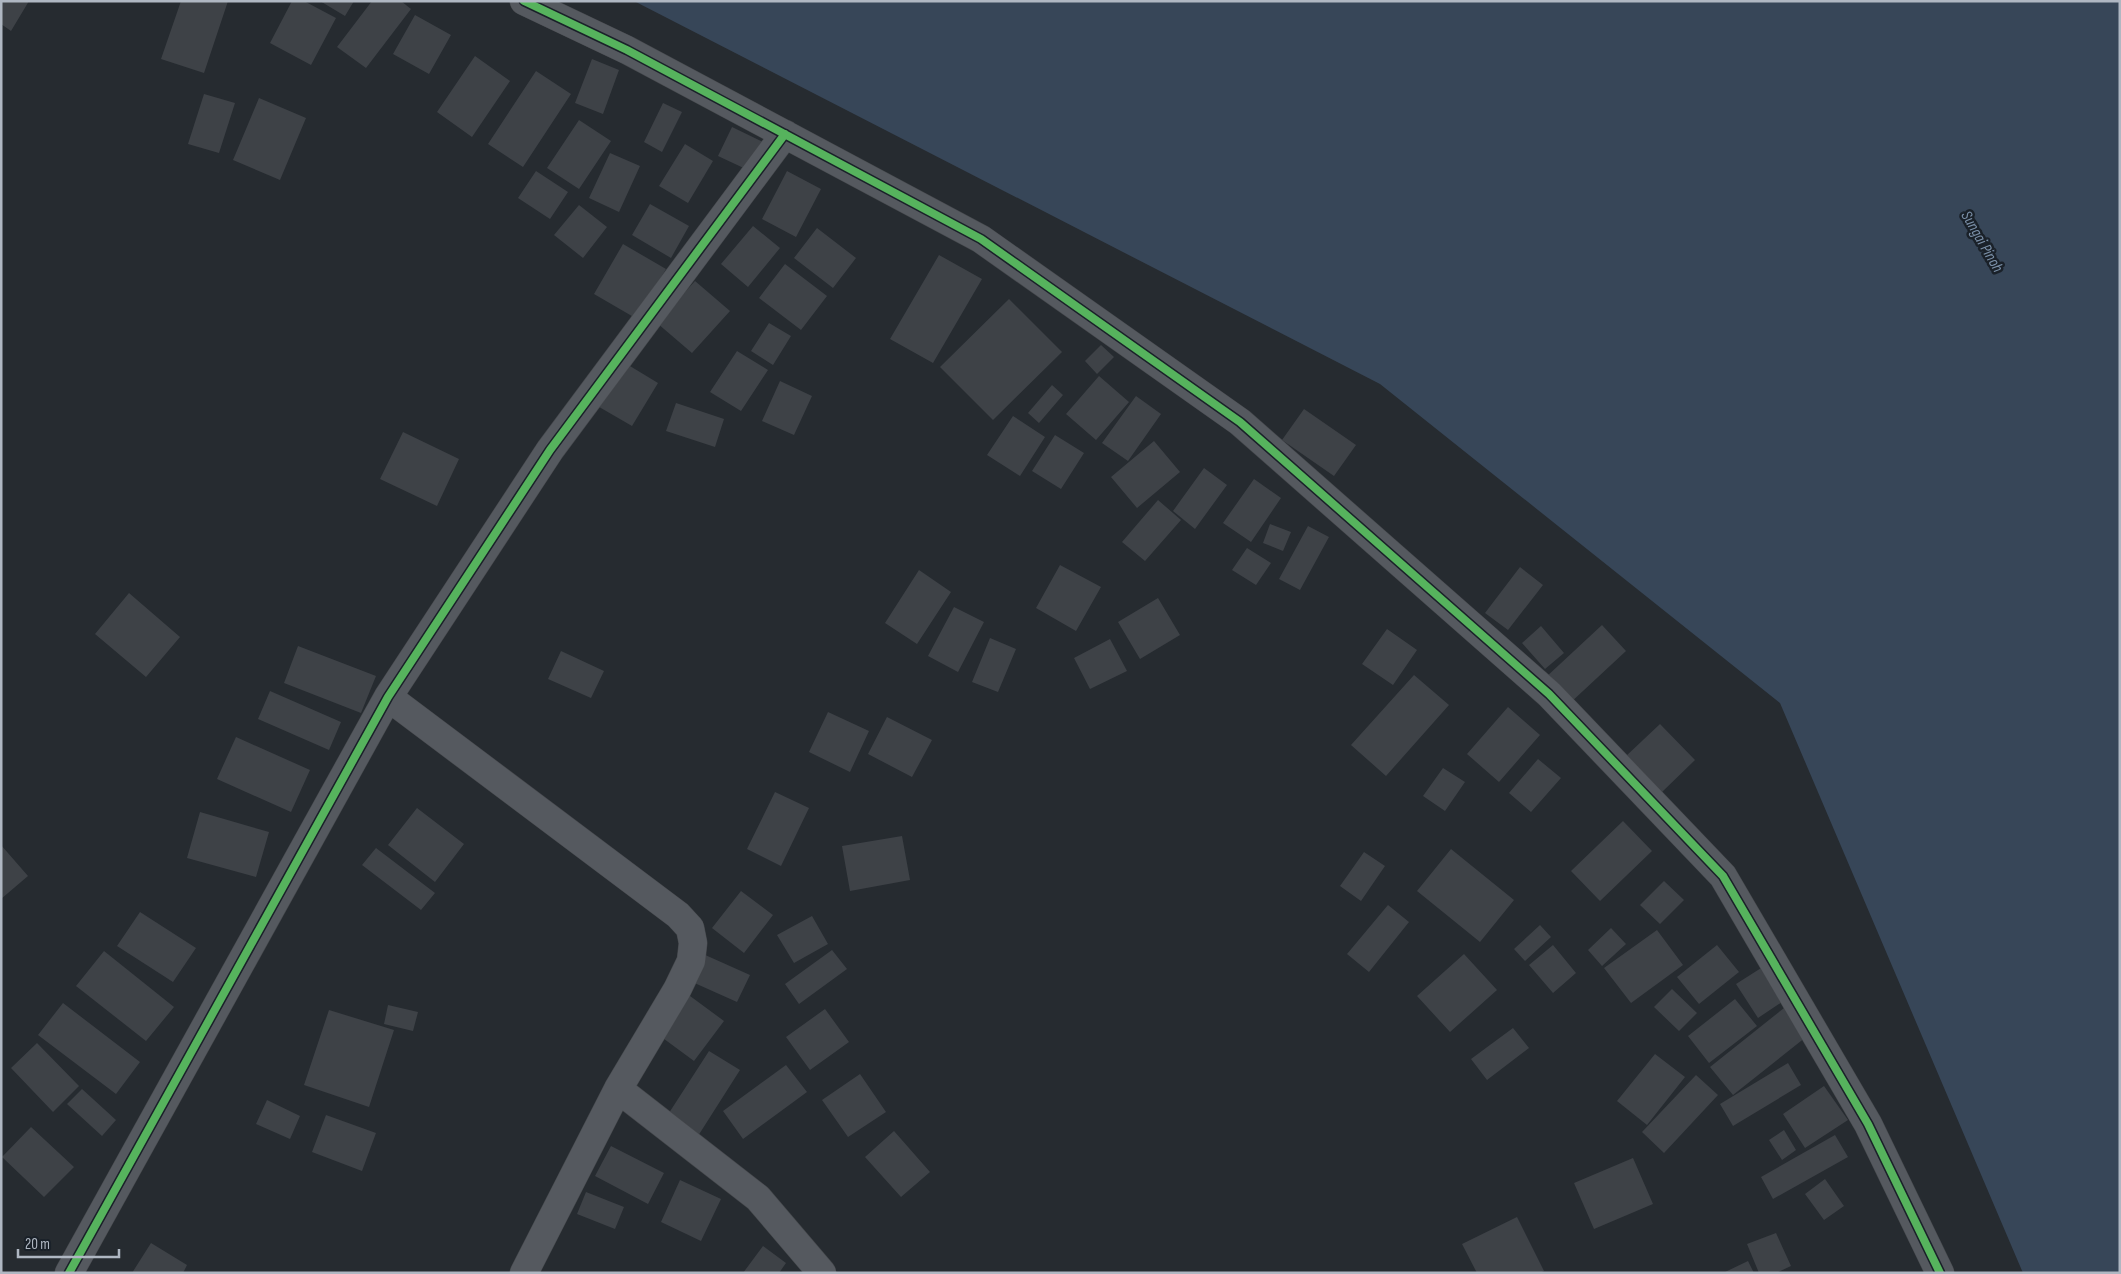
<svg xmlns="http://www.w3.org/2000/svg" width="2121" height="1274" font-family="'Sofia Sans Condensed',sans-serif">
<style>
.water{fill:#374658}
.building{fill:#3e4247}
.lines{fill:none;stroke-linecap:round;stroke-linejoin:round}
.street-casing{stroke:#44474b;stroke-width:29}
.street{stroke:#55595f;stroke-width:28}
.cycleway-casing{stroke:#1a2129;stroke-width:11}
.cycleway{stroke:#56b35d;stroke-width:8}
.labels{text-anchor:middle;stroke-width:5;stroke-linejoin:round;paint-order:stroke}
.water-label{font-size:16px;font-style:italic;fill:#7a8fa7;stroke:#1a2129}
</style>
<rect width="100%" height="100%" fill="#262b30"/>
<!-- water -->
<path class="water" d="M634,1H2120V1273H2023L1780,703L1380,384Z"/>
<!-- building -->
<path class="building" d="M1,1H29L11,31L1,24Z
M181,1H228L204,73L161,59Z
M292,1H304L336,18L311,65L270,43Z
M320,1H354L345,16Z
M372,1H401L411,9L366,68L337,47Z
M415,15L451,35L429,74L393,54Z
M475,56L510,81L472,137L437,112Z
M592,59L619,70L603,114L575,103Z
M536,71L571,94L523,167L488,144Z
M204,94L235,103L219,153L188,144Z
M259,98L306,118L280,180L233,160Z
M663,103L682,112L662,152L644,142Z
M579,120L611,141L579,189L547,168Z
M732,127L763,142L750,171L718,156Z
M685,144L713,161L688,203L659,186Z
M610,153L640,166L619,212L589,198Z
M536,171L568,192L550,219L518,198Z
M787,171L821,189L796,237L762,219Z
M650,204L689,226L671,258L632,235Z
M579,205L607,227L583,258L554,235Z
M753,226L780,248L748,287L721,264Z
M817,228L856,258L833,288L794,258Z
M623,244L666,269L637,319L594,294Z
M939,255L982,279L933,363L890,339Z
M785,264L827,296L801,330L759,298Z
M695,281L730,311L692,353L657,323Z
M1009,299L1062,352L993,420L940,367Z
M769,323L791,336L773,365L751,351Z
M1101,345L1114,357L1097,374L1085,361Z
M737,351L768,370L741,411L710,392Z
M620,360L658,383L632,426L594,404Z
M1099,376L1129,402L1096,440L1066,414Z
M780,381L812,396L794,435L762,421Z
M1052,385L1063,395L1039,423L1028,413Z
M1136,396L1161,414L1128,461L1102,443Z
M676,403L724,419L715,447L666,431Z
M1304,409L1356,445L1334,476L1282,440Z
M1013,416L1045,437L1020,476L987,455Z
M403,432L459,459L437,506L380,479Z
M1055,435L1084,453L1061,489L1032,471Z
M1154,441L1180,472L1137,508L1111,477Z
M1204,468L1227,485L1195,529L1173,511Z
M1254,479L1281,498L1251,542L1223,523Z
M1158,500L1181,520L1145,561L1122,542Z
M1270,524L1291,532L1283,551L1263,543Z
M1308,526L1329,537L1300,590L1279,579Z
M1247,548L1271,563L1256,585L1232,570Z
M1060,565L1101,587L1076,631L1036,608Z
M1520,567L1543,585L1508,630L1485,613Z
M919,570L951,592L917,644L885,623Z
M129,593L180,637L146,677L95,634Z
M1158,598L1180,635L1140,659L1118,622Z
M954,607L984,622L958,672L928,656Z
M1602,625L1626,651L1569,704L1545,678Z
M1541,626L1564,653L1545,669L1522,643Z
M1387,629L1417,650L1393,685L1362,664Z
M990,638L1016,649L998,692L972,682Z
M1110,639L1127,671L1090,689L1074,658Z
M298,646L376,676L361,713L284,683Z
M561,651L604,671L591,698L548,679Z
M1414,675L1449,705L1386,776L1351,745Z
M270,691L341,722L329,750L258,719Z
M1508,707L1540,735L1499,782L1467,754Z
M828,712L869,731L850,772L809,752Z
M887,717L932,740L912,777L868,754Z
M1660,724L1695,760L1661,793L1625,757Z
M236,737L310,770L291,812L217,779Z
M1538,759L1561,778L1531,812L1509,793Z
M1443,768L1465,782L1445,811L1423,796Z
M775,792L809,808L781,866L747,849Z
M417,808L464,844L435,882L388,845Z
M200,812L269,832L256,877L187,858Z
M1623,821L1652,851L1600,901L1571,871Z
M902,836L910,880L850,891L842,846Z
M1,845L28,876L1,899Z
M376,848L435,893L421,910L362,865Z
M1451,849L1514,900L1480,942L1417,891Z
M1364,852L1385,866L1361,901L1340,886Z
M1664,881L1684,900L1660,924L1640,905Z
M741,891L773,915L744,953L712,928Z
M1388,905L1409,922L1369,972L1347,954Z
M140,912L196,948L173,982L117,946Z
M812,916L828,944L794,963L777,935Z
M1540,925L1551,937L1525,961L1514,949Z
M1611,928L1626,944L1602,966L1588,950Z
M1657,930L1683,965L1631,1003L1604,968Z
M1553,945L1576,973L1553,993L1529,965Z
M1717,945L1739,972L1699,1004L1677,977Z
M832,950L847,969L799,1004L785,984Z
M104,951L174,1007L146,1041L76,986Z
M703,954L750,975L737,1002L690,981Z
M1464,954L1497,990L1450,1032L1417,996Z
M1769,963L1791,996L1758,1018L1736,984Z
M1672,989L1697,1013L1679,1031L1654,1007Z
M686,993L724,1021L694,1061L656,1033Z
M1735,999L1757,1026L1709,1063L1688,1036Z
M63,1003L140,1062L116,1094L38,1035Z
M388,1005L418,1012L413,1031L384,1024Z
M1784,1008L1806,1037L1733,1095L1710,1067Z
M825,1009L849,1042L810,1070L786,1037Z
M329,1010L394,1030L369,1107L304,1085Z
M1513,1028L1529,1048L1487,1080L1471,1059Z
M37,1043L79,1086L53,1112L11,1068Z
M709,1051L740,1070L698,1136L667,1116Z
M1655,1054L1685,1077L1647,1125L1617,1101Z
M1788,1063L1801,1085L1733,1126L1720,1104Z
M786,1065L807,1092L743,1139L723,1111Z
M860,1074L886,1112L848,1137L822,1100Z
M1696,1075L1718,1095L1664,1153L1642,1132Z
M1824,1086L1848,1120L1805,1148L1783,1114Z
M82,1089L116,1120L102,1136L67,1104Z
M267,1100L300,1116L290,1139L256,1124Z
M326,1115L376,1133L362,1171L312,1152Z
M31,1127L74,1167L44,1197L2,1157Z
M1784,1130L1796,1150L1782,1160L1769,1140Z
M894,1131L930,1172L901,1197L865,1157Z
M1835,1135L1848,1157L1773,1199L1761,1177Z
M611,1146L664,1173L648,1204L595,1176Z
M1633,1158L1653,1204L1594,1229L1574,1183Z
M1825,1179L1844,1206L1824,1220L1805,1194Z
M680,1180L721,1199L701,1241L661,1222Z
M586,1192L624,1207L615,1229L577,1214Z
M1517,1217L1544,1271L1540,1273H1477L1462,1244Z
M1776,1233L1791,1266L1776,1273H1759L1747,1244Z
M151,1243L187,1265L183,1273H132Z
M763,1246L786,1263L779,1273H743Z
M1748,1261L1754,1273H1723Z"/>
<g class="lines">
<!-- street casing -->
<g class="street-casing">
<path id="street" d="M524,1L627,50L981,239L1240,422L1549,694L1723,876L1868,1124L1940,1273
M388,697L678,915L690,928L693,943L691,961L677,990L618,1089L524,1273
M618,1089L758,1198L822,1273
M69,1273L388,697L550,450L785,134"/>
</g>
<!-- street -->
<use href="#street" class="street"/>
<!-- cycleway casing -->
<g class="cycleway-casing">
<path id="cycleway" d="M524,1L627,50L981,239L1240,422L1549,694L1723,876L1868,1124L1940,1273
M69,1273L388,697L550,450L785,134"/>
</g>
<!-- cycleway -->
<use href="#cycleway" class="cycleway"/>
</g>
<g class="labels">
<!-- water labels -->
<g class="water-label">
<text transform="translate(1983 241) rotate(60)" y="6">Sungai Pinoh</text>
</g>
</g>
<!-- border -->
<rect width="2121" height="1274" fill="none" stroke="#afb7c2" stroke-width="5"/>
<!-- scale -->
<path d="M18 1249v8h101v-8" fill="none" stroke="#afb7c2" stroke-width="2.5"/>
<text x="25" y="1249" font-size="15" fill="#afb7c2" stroke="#1a2129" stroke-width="4" paint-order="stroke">20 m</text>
</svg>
